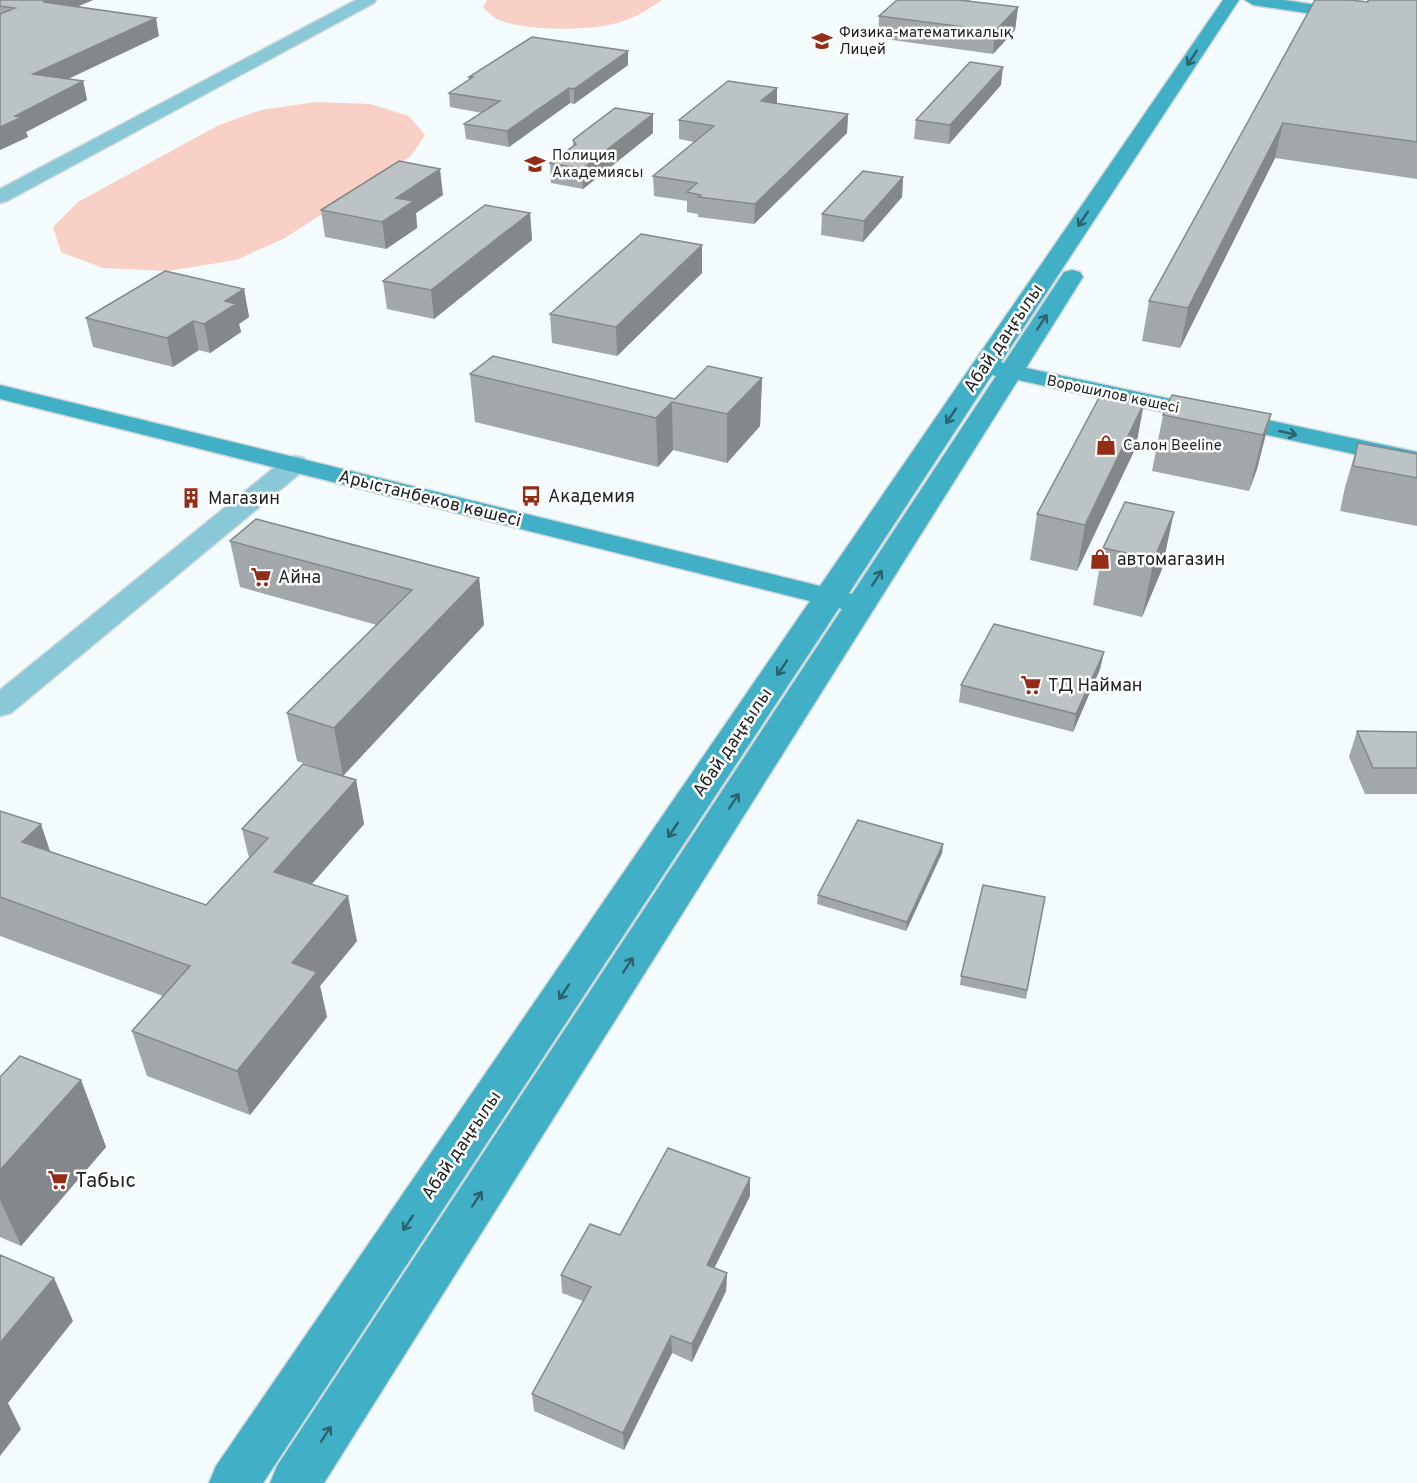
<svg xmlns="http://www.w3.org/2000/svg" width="1417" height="1483" font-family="Overpass,sans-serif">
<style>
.green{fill:#f8d0c6}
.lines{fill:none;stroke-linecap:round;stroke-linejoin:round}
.street-casing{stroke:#d1d8da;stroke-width:3}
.secondary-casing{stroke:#d1d8da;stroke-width:3}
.street{fill:#89c9d7;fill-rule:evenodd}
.secondary{fill:#41afc6;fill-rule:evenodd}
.wall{fill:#a2a8a9}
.shaded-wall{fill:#84888a}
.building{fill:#bcc3c5;stroke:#84888a;stroke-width:1.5}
.oneway{stroke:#2e616c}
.labels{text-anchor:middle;stroke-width:5;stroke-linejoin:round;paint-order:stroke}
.far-poi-label{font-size:15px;fill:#1f2222;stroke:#fff;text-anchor:start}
.far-street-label{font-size:15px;fill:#1f2222;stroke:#fff}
.street-label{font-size:18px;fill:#1f2222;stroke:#fff}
.poi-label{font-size:18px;fill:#1f2222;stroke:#fff;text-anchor:start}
.near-poi-label{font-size:21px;fill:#1f2222;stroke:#fff;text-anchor:start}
</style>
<rect width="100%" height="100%" fill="#f3fbfd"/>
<!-- green -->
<path class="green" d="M487,0H662C649,9 636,17 621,22C595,31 522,32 497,19C492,16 487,11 483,7Z
M316,102L370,104L409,116L425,135L411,156L285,238L236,260L168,271L103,268L61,252L53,227L78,202L217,126L261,110Z"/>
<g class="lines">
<!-- street casing -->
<g class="street-casing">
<path id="street" d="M356,0H376L374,3L7,201L0,203V189Z
M295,456L304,458L308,464L304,470L11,713L0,716V690L286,458Z"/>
</g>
<!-- secondary casing -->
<g class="secondary-casing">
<path id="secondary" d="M1223,0H1239L1001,362L1004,363L1064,272L1072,270L1080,272L1083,277L1026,368L1417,452V468L1018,380L324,1483H270L277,1466L842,609L839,608L263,1483H209L216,1466L810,601L0,399V385L820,586ZM992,375L996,376L852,594L849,593Z
M1245,0H1284L1417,20V30L1253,5Z"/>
</g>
<!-- street -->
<use href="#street" class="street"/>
<!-- secondary -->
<use href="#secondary" class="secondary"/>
</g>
<!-- wall -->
<path class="wall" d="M0,0H93L78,6L159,36L68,79L83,81L87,100L26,132L28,137L0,150Z
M897,0H970L969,1L1018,7L1015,30L993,54L878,38L879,16Z
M1417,0V179L1275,158L1180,348L1142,341L1149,301L1368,2Z
M628,65L574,104L570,103L509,147L466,139L464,124L482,113L450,107L449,93L469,80V77Z
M1001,85L949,144L914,139L916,120Z
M777,88V104L848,114L847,133L754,224L698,217V214L687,212V201L654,196L653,176L694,142L679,139V120Z
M653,133L583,189L551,183L550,163L573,146V140Z
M903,177L902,197L863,242L821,235L822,214Z
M443,195L416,213L417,228L386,249L325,237L321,210Z
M530,213L532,240L434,319L387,309L383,281Z
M702,273L617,356L552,343L550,314Z
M244,289L249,317L239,324L241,332L210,353L199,350L173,367L93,347L86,318Z
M470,374L675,399L762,378L760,426L727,463L673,450L658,467L475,422Z
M1271,414L1257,469L1249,491L1152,471L1163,415Z
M1358,443L1417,454V526L1340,511L1345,487Z
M1136,447L1077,571L1030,560L1037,514Z
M1125,502L1162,569L1142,617L1093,605L1103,548Z
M230,541L479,578L484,625L343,776L297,761L287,713L377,625L240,587Z
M1104,652L1100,669L1073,732L959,702L961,685Z
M1357,731L1417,732V794H1365L1349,757Z
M356,780L364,824L312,884L357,941L320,986L327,1017L250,1115L147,1076L132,1031L163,996L0,936V811L51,852L206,905L249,858L242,829Z
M943,844L942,853L906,931L817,904L818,895Z
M1045,897L1026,999L960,985L961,976Z
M0,1077L81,1080L106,1147L21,1246L0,1237Z
M750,1196L714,1268L727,1273L726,1291L692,1362L672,1353L624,1450L534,1411L532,1394L583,1301L562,1293L561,1275L620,1235Z"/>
<!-- shaded-wall -->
<path class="shaded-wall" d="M47,0H93L48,19L44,2Z
M1018,7L1015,30L993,54L995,31Z
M156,18L159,36L38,93L33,74Z
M628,51V65L574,104V89Z
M1003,67L1001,85L949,144L950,125Z
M83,81L87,100L26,132L28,137L0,150V127L15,116Z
M569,88L570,103L509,147L507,131Z
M777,88V106L761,101Z
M653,114V133L583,189L582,169Z
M848,114L847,133L754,224L755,204Z
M1283,123L1275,158L1180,348L1188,308Z
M440,169L443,195L416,213L417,228L386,249L382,222L396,198Z
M903,177L902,197L863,242L864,221Z
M530,213L532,240L434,319L431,290Z
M702,245V273L617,356L616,327Z
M244,289L249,317L239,324L241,332L210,353L204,324L225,301Z
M193,321L199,350L173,367L167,338Z
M762,378L760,426L727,463V414Z
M672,402L673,450L658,467L656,418Z
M1144,403L1136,447L1077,571L1085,525Z
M1271,414L1257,469L1249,491L1263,435Z
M1174,512L1162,569L1142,617L1154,559Z
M479,578L484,625L343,776L334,728Z
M1104,652L1100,669L1073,732L1076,714Z
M356,780L364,824L284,916L274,872Z
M41,824L56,869L22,842Z
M943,844L942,853L906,931L907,922Z
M348,896L357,941L320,986L327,1017L250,1115L237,1071L292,963Z
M81,1080L106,1147L21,1246L0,1200V1170Z
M750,1178V1196L707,1283V1265Z
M727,1273L726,1291L692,1362V1344Z
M54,1278L73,1321L8,1403L21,1429L0,1456V1343Z
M671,1336L672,1353L624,1450L623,1433Z"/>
<!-- building -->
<path class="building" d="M0,0H47L44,2L156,18L33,74L83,81L15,116L22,117L0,127V14L15,8L0,6Z
M897,0H959L1018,7L995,31L879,16Z
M1315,0H1350L1368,2V0H1417V142L1283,123L1188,308L1149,301Z
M532,37L628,51L574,89L569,88L507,131L464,124L500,101L449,93L473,77H469Z
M970,62L1003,67L950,125L916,120Z
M728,81L777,88L761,101L848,114L755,204L698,197L701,195L687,192L697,183L653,176L714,126L679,120Z
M615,108L653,114L582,169L550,163L576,144L573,140Z
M399,161L440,169L396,198L414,201L382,222L321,210Z
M863,171L903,177L864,221L822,214Z
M485,205L530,213L431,290L383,281Z
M641,234L702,245L616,327L550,314Z
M165,271L244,289L225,301L236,304L204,324L193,321L167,338L86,318Z
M493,356L675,399L708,366L762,378L727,414L672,402L656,418L470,374Z
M1101,394L1144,403L1085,525L1037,514Z
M1172,395L1271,414L1263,435L1163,415Z
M1358,443L1417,454V478L1353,466Z
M1125,502L1174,512L1154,559L1103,548Z
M256,519L479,578L334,728L287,713L412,590L230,541Z
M994,624L1104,652L1076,714L961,685Z
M1357,731L1417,732V768H1373Z
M303,764L356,780L274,872L348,896L292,963L317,972L237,1071L132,1031L190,966L0,897V811L41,824L22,842L206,905L268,838L242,829Z
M858,820L943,844L907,922L818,895Z
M983,885L1045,897L1027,990L961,976Z
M20,1056L81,1080L0,1170V1077Z
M668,1148L750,1178L707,1265L727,1273L692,1344L671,1336L623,1433L532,1394L591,1287L561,1275L590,1224L620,1235Z
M0,1255L54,1278L0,1343Z"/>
<!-- one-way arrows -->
<defs><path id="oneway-shaft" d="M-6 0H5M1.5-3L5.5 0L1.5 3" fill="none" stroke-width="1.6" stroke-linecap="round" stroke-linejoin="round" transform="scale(1.5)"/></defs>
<g class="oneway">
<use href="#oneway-shaft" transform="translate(1192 58) rotate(124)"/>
<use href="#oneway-shaft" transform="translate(1083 219) rotate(124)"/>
<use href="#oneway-shaft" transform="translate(1042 322) rotate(-57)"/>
<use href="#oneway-shaft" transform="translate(951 416) rotate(124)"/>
<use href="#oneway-shaft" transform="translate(1288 433) rotate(13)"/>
<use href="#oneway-shaft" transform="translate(877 578) rotate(-57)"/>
<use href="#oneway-shaft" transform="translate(782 668) rotate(124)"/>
<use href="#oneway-shaft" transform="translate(734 801) rotate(-57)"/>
<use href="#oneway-shaft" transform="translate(673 830) rotate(124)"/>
<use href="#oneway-shaft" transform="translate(628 965) rotate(-57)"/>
<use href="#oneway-shaft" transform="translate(564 992) rotate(124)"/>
<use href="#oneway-shaft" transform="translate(477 1199) rotate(-57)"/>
<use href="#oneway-shaft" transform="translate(408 1223) rotate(124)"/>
<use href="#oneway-shaft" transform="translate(326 1434) rotate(-57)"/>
</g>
<!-- icons -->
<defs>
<g id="school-bare" transform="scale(1.62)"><path d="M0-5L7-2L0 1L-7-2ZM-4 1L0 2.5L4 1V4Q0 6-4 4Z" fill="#952c16" stroke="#fff" stroke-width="2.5" paint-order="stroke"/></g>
<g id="university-bare" transform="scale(1.62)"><path d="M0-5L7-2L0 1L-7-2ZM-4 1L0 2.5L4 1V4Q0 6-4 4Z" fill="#952c16" stroke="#fff" stroke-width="2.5" paint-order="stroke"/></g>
<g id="shop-bare" transform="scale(1.62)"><path d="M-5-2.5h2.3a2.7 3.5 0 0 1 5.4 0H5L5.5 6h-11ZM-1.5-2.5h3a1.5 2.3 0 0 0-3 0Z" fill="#952c16" stroke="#fff" stroke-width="2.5" paint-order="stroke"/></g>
<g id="bus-bare" transform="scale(1.62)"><path d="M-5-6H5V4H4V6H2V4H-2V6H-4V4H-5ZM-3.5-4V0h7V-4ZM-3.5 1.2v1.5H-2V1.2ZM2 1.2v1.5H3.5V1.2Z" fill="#952c16" stroke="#fff" stroke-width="2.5" paint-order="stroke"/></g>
<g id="building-bare" transform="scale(1.62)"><path d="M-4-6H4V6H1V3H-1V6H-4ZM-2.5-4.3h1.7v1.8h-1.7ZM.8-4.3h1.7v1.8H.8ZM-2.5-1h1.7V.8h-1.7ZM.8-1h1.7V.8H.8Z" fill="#952c16" stroke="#fff" stroke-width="2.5" paint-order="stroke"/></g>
<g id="supermarket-bare" transform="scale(1.62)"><path d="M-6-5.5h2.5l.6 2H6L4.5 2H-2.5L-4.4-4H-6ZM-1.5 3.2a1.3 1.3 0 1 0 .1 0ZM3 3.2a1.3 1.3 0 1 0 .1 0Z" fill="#952c16" stroke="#fff" stroke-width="2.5" paint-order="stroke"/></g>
</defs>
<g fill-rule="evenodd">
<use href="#school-bare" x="822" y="41"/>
<use href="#university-bare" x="535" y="164"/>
<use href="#shop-bare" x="1106" y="445"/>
<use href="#bus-bare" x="531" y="496"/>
<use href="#building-bare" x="191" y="498"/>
<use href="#shop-bare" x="1100" y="559"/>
<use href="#supermarket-bare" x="261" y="577"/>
<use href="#supermarket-bare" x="1031" y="685"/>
<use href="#supermarket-bare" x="58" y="1180"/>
</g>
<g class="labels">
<!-- far-poi labels -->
<g class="far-poi-label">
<text x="839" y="37">Физика-математикалық<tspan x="839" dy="17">Лицей</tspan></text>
<text x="552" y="160">Полиция<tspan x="552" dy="17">Академиясы</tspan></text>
<text x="1123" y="450">Cалон Beeline</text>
</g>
<!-- far-street labels -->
<g class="far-street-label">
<text transform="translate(1113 394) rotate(12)" y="5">Ворошилов көшесі</text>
</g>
<!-- street labels -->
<g class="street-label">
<text transform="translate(1003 338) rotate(-56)" y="6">Абай даңғылы</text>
<text transform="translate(430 498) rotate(14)" y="6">Арыстанбеков көшесі</text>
<text transform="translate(732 742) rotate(-56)" y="6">Абай даңғылы</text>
<text transform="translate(461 1145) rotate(-56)" y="6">Абай даңғылы</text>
</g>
<!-- poi labels -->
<g class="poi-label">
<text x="548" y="502">Академия</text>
<text x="208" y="504">Магазин</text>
<text x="1117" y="565">автомагазин</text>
<text x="278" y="583">Айна</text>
<text x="1048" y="691">ТД Найман</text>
</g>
<!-- near-poi labels -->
<g class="near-poi-label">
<text x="75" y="1187">Табыс</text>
</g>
</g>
</svg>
